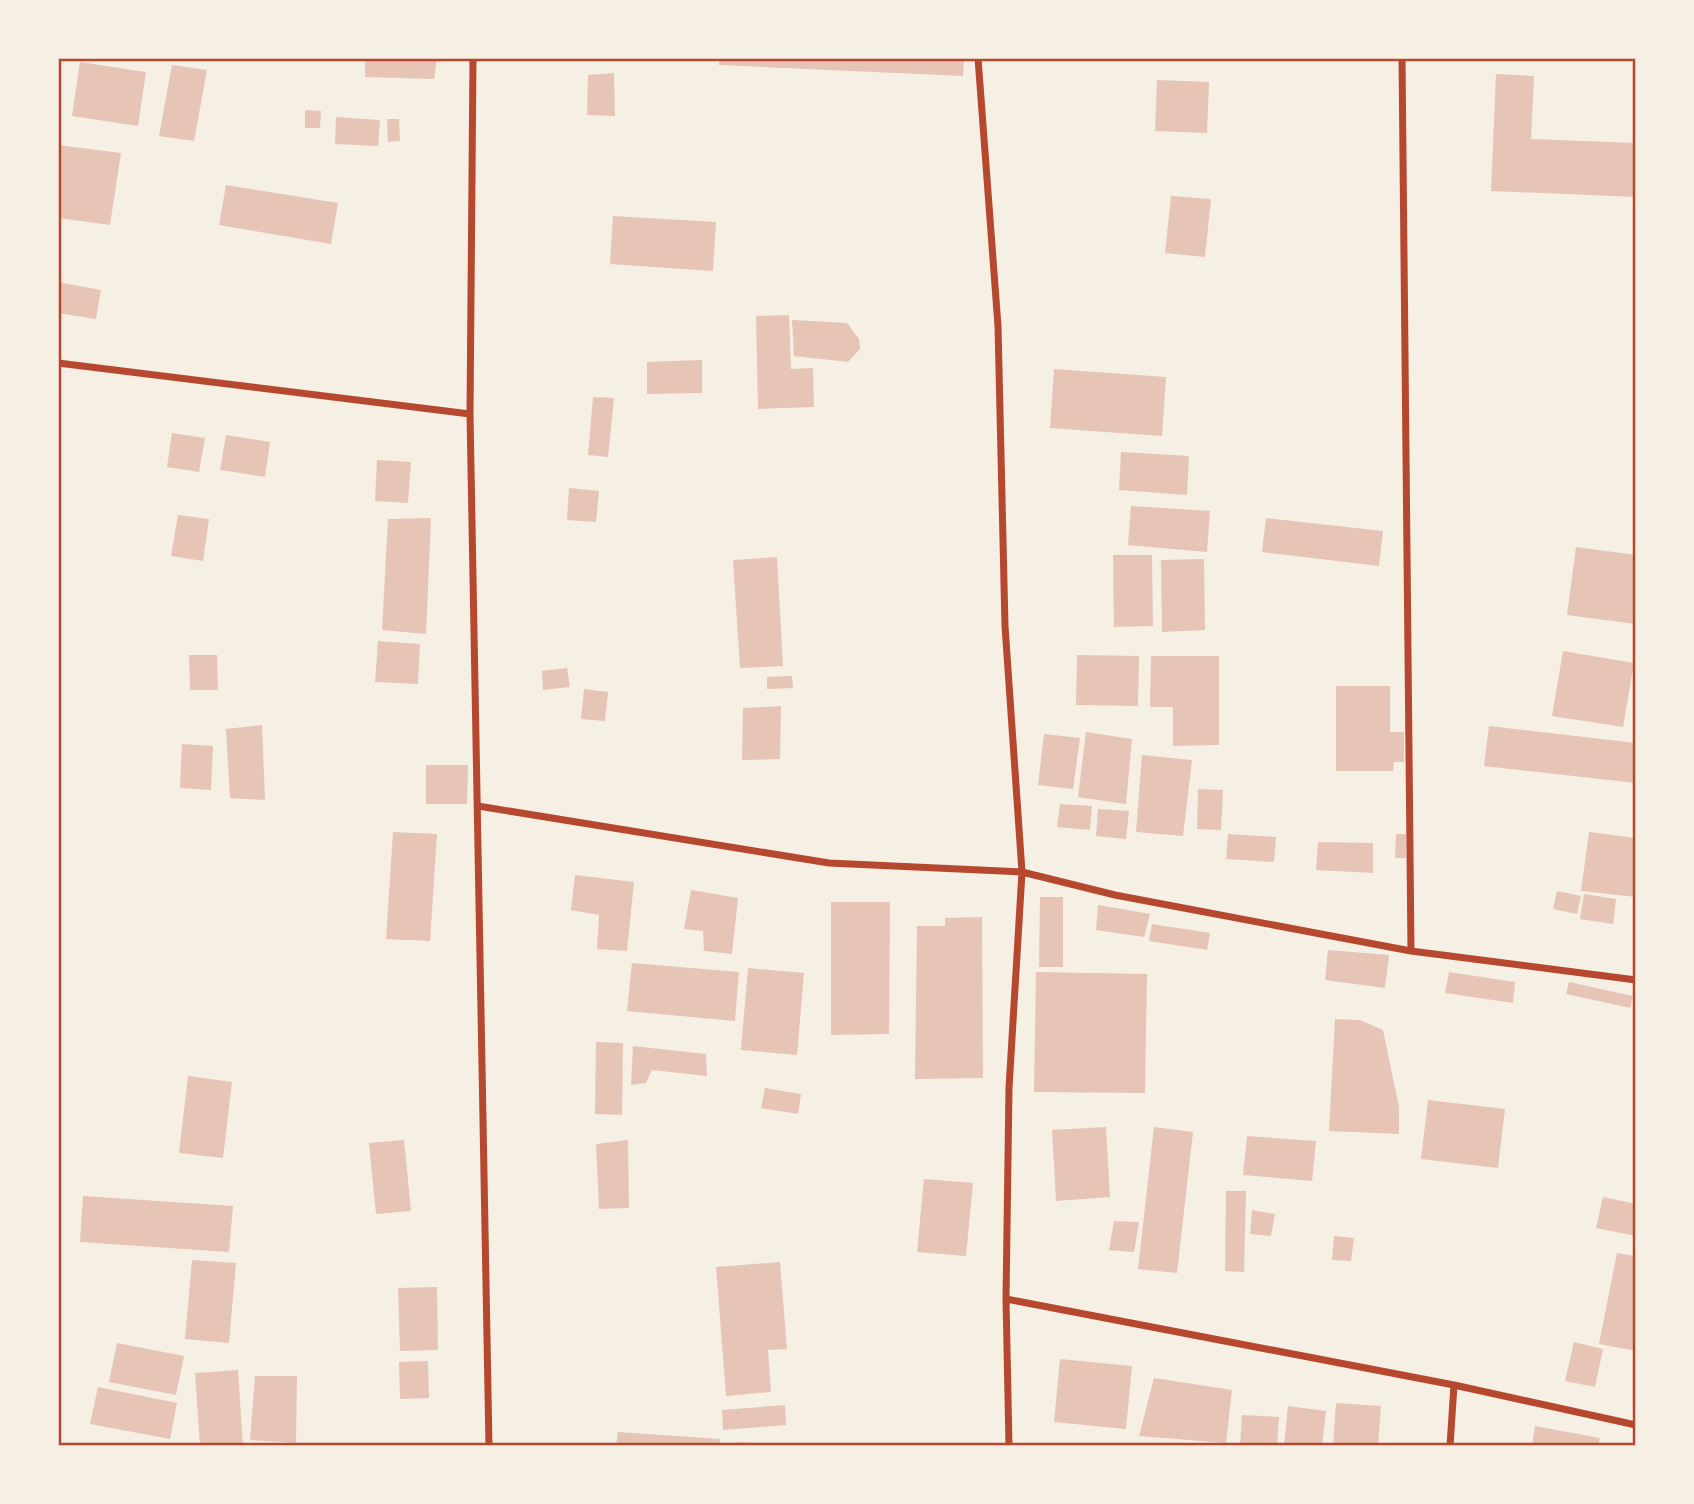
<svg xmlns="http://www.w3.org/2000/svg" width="1694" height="1504" font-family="Roboto,sans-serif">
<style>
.building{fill:#e6c5b7}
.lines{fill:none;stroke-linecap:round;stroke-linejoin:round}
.minor{stroke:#b5482f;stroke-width:7}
.neatline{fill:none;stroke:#b5482f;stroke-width:2.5}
</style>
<rect width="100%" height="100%" fill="#f6efe4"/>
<!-- building -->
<path class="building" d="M365,58H437L434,79L365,77Z
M719,58H964L963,76L719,65Z
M80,62L146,72L138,126L72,116Z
M172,65L207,70L194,141L159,136Z
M614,73L615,116L587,115L588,75Z
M1496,74L1534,76L1531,139L1636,143V197L1491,191Z
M1157,80L1209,82L1207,133L1155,131Z
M305,110L321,111L320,128H305Z
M336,117L380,120L378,146L335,144Z
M387,119H399L400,141L388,142Z
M58,145L121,153L110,225L58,218Z
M226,185L338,203L331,244L219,225Z
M1171,196L1211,199L1205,257L1165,253Z
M613,216L716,222L713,271L610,264Z
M58,282L101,290L96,319L58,313Z
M789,315L791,369L813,368L814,407L758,409L756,316Z
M792,320L847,323L859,339L860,349L848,362L794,356Z
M702,360V393L647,394V362Z
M1054,369L1166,377L1162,436L1050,428Z
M593,397L614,398L608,457L588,455Z
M172,433L205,438L199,472L167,467Z
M226,435L270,442L265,477L220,470Z
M1121,452L1189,456L1187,495L1119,490Z
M377,460L411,462L408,503L375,501Z
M569,488L599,491L596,522L567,520Z
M1131,506L1210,511L1207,552L1128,545Z
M178,515L209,519L203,561L171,556Z
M431,518L426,634L382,630L388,519Z
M1266,518L1383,531L1379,566L1262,552Z
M1576,547L1636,555V624L1567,615Z
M1113,555H1152L1153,626L1114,627Z
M777,557L783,666L740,668L733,560Z
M1204,559L1205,630L1162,632L1161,560Z
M378,641L420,644L418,684L375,682Z
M1563,651L1634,663L1623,727L1552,716Z
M189,655H217L218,690H190Z
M1077,655L1139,656L1138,706L1076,705Z
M1151,656H1219V745L1173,746V707H1150Z
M567,668L570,687L543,690L542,671Z
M792,676L793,688L767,689V677Z
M1336,686H1390V732H1404V762H1394L1393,771H1336Z
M584,689L608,692L605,721L581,719Z
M781,706L780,759L742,760L743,708Z
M262,725L265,800L230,798L226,729Z
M1489,726L1636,743V783L1484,766Z
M1086,732L1132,739L1126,804L1078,797Z
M1044,734L1080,738L1073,789L1038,785Z
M182,744L213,746L211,790L180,788Z
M1142,755L1192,760L1183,836L1136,832Z
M426,765H468L467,804H426Z
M1198,789L1223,790L1221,830L1197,829Z
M1060,804L1092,806L1090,830L1057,827Z
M1098,809L1129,811L1126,839L1096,836Z
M393,832L437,834L430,941L386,939Z
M1589,832L1636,838V897L1581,891Z
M1228,834L1276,837L1274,862L1226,859Z
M1396,834H1406V858H1395Z
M1318,842L1373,843V873L1316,870Z
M575,875L634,882L627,951L597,949L599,915L571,910Z
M691,890L738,898L732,954L704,951L703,931L684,929Z
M1557,891L1581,896L1577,914L1553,909Z
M1584,894L1616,899L1613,924L1580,919Z
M1040,897H1063V967H1039Z
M831,902H890L889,1034L831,1035Z
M1098,905L1150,914L1144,937L1096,930Z
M982,917L983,1078L915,1079L917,926H945V918Z
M1152,924L1210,933L1207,950L1149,941Z
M1328,950L1389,955L1385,988L1325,980Z
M632,963L739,972L735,1021L627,1011Z
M748,968L804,973L797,1055L741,1050Z
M1036,972L1147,974L1145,1093L1034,1092Z
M1449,972L1515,982L1513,1003L1445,993Z
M1569,982L1633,996L1630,1008L1566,994Z
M1335,1019L1360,1020L1383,1030L1399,1107V1134L1329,1131Z
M596,1042L623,1043L622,1115L595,1114Z
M633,1046L706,1054L707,1076L652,1070L646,1083L631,1085Z
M188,1076L232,1082L223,1158L179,1153Z
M765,1088L801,1094L798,1114L761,1108Z
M1428,1100L1505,1109L1498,1168L1421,1159Z
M1106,1127L1110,1197L1056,1201L1052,1130Z
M1154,1127L1193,1132L1177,1273L1138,1269Z
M1247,1136L1316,1141L1312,1181L1243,1175Z
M404,1140L411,1211L376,1214L369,1143Z
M628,1140L629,1208L599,1209L596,1144Z
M924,1179L973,1183L966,1256L917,1252Z
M1226,1191H1246L1244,1272L1225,1271Z
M83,1196L233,1206L229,1252L80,1242Z
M1603,1197L1636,1204V1236L1596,1228Z
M1252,1210L1275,1214L1271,1236L1250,1234Z
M1114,1221L1139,1222L1134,1252L1109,1250Z
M1334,1236L1354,1238L1351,1261L1332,1260Z
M1617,1253L1636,1256V1351L1599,1344Z
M192,1260L236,1263L229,1343L185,1339Z
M780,1262L787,1349L768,1350L771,1392L726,1396L716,1267Z
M437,1287L438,1350L400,1351L398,1288Z
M1574,1342L1603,1349L1595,1387L1565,1381Z
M117,1343L184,1356L176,1395L109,1382Z
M1060,1359L1132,1366L1126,1429L1054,1422Z
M428,1361L429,1398L400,1399L399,1362Z
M238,1370L243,1446H200L195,1373Z
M255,1376H297L296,1443L250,1440Z
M1154,1378L1232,1390L1226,1443L1139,1436Z
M98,1387L177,1403L170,1439L90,1424Z
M1336,1403L1381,1406L1378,1446H1333Z
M785,1405L786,1425L723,1430L722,1410Z
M1288,1406L1326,1411L1322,1446H1284Z
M1242,1415L1279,1417L1277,1446H1240Z
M1535,1426L1600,1438L1598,1446H1532Z
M618,1432L720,1439L719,1446H616Z
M737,1442L780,1444V1446H737Z"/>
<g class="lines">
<!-- minor -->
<path class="minor" d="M473,58L470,414L489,1446
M978,58L998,326L1005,626L1022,872L1009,1088L1006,1299L1009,1446
M1402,58L1411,951
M58,363L470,414
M478,806L829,863L1022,872L1115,895L1411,951L1636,980
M1006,1299L1454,1385L1636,1425
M1450,1446L1454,1385"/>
</g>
<!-- border -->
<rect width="1694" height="1504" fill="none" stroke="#f6efe4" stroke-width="119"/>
<rect x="60" y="60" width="1574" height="1384" class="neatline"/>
</svg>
